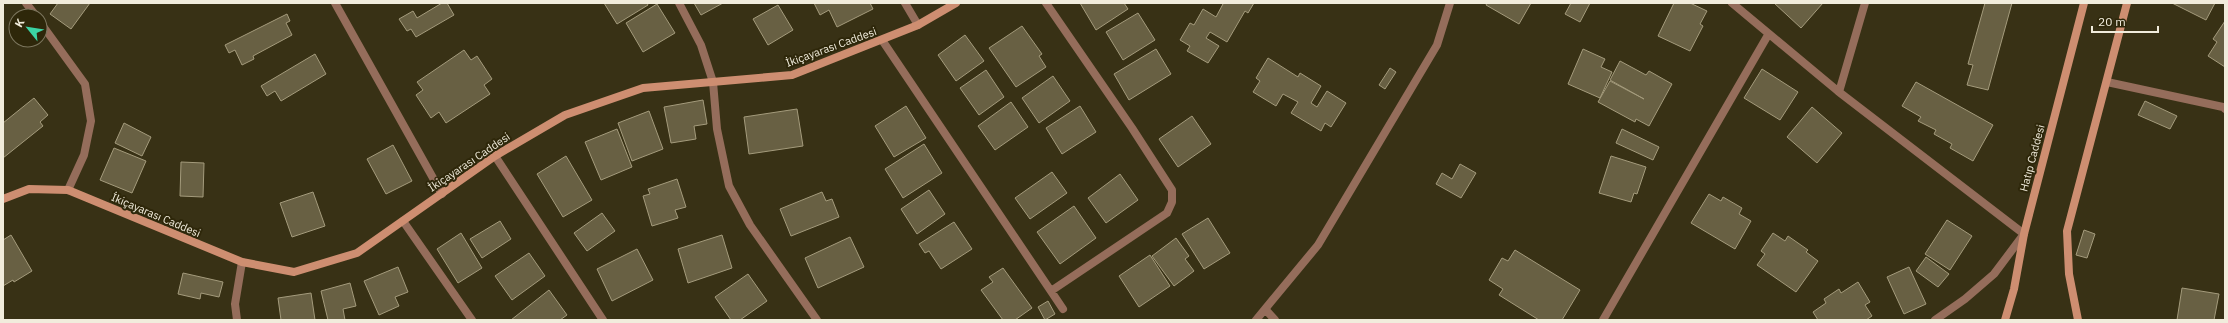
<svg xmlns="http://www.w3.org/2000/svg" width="2228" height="323" font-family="'IBM Plex Sans',sans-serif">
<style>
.building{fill:#686043;stroke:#a49b7c}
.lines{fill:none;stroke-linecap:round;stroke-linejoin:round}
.street{stroke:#956d5b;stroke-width:8}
.secondary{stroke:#ce8e71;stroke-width:8}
.labels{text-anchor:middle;stroke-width:4;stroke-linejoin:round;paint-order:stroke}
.street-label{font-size:11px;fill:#f1ecdc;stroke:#2e270a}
</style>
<rect width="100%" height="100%" fill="#383115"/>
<!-- building -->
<path class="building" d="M58,3H90L71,29L50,14Z
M442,3H447L454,15L416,37L411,29L407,31L399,19L413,11L417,18Z
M604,3H647L648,5L617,24Z
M694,3H723L701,15Z
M814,3H870L873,9L837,27L829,10L820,15Z
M1080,3H1124L1128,9L1096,30Z
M1221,3H1254L1248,13L1245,11L1227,42L1210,32L1206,38L1219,46L1208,63L1187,51L1190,46L1180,40L1190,23L1194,25L1203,9L1216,17L1223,4Z
M1487,3H1531L1519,24L1486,5Z
M1571,3H1590L1580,22L1565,14Z
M1674,3H1690L1707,11L1700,24L1703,26L1690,51L1658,36Z
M1774,3H1823L1801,28Z
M1985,3H2012L1988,90L1967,85L1973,65L1968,64Z
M2172,3H2215L2206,20Z
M657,4L675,33L643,52L626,23Z
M778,5L793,30L768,45L753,19Z
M1138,13L1155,40L1123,60L1106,32Z
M287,14L290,21L286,23L292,35L253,56L254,59L242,65L235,50L229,53L225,45Z
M2225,21V67L2208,56L2217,42L2213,39Z
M1022,26L1042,54L1039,56L1046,67L1016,87L989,48Z
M965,35L984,61L956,81L938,55Z
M1156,49L1171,74L1129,100L1114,74Z
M1583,49L1605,59L1601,67L1612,72L1600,98L1568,84Z
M464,50L471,60L477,56L492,79L484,85L490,94L446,123L439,112L431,118L416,95L423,90L417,82Z
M315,54L326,74L281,101L275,91L267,96L261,86Z
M1268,58L1298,77L1300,73L1321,86L1311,103L1317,107L1327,91L1346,103L1331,127L1325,123L1321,131L1291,113L1298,102L1283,94L1276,106L1253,92L1260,81L1256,78Z
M1620,61L1646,75L1649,71L1672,84L1649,126L1636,119L1635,122L1598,102L1610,81L1644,99L1610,80Z
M1390,68L1396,72L1385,89L1379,85Z
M1762,69L1798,92L1780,120L1744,98Z
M986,70L1004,97L979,115L960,88Z
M1053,76L1070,101L1039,123L1022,98Z
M1916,82L1993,125L1973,161L1950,148L1952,144L1934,134L1936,130L1918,121L1921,117L1902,106Z
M34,98L48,115L40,122L43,126L3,158V123Z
M703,100L707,124L694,126L696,139L671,143L664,107Z
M2145,101L2177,116L2170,129L2138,115Z
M1011,102L1028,127L995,150L978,126Z
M906,106L926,138L894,157L875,126Z
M1080,106L1096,132L1062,154L1046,128Z
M1812,107L1842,133L1817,163L1787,137Z
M797,109L803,146L749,154L744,117Z
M649,111L663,149L632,161L618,123Z
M1192,116L1211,144L1178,167L1159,139Z
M124,123L151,137L142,156L115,143Z
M617,129L632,167L601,180L585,142Z
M1622,129L1659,147L1653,160L1616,143Z
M924,144L942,173L903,198L885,169Z
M393,145L412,181L386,194L367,159Z
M114,148L146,161L132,193L100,180Z
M566,156L592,200L563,217L537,174Z
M1611,156L1646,167L1637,194L1634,193L1631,202L1599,193Z
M181,162L204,163L203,197L180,196Z
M1460,164L1476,173L1461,198L1436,184L1442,173L1452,179Z
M1052,172L1067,193L1030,219L1015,198Z
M1120,174L1138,200L1106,223L1088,198Z
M677,179L686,207L675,210L678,218L652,226L643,196L650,194L648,189Z
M929,190L945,214L917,234L901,209Z
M313,192L325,226L292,237L280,203Z
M822,192L826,201L832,199L839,217L791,236L780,209Z
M1709,194L1721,201L1723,197L1742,208L1739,214L1751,221L1735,249L1691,223Z
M1074,206L1096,238L1060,264L1037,232Z
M602,213L615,231L587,251L574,233Z
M1208,218L1230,253L1204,269L1182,234Z
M1947,220L1972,236L1950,270L1925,254Z
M500,221L511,239L482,258L470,239Z
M954,222L972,249L941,269L929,251L925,253L919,244Z
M2084,230L2095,234L2087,258L2076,255Z
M461,233L482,268L458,283L437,249Z
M1773,233L1785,241L1788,236L1808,250L1806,252L1818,261L1796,292L1757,265L1765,254L1761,251Z
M11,235L32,271L14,282L13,280L3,286V240Z
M722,235L732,268L688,283L678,249Z
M850,237L864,267L818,288L805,258Z
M1176,238L1189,256L1185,259L1194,271L1174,286L1152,256Z
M637,249L653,280L612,301L597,269Z
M1515,250L1580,290L1562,320H1539L1499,295L1503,289L1489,280L1502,258L1508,261Z
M529,253L545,276L512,300L495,276Z
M1150,255L1170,286L1139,307L1119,276Z
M1926,257L1949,274L1938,287L1916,271Z
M398,267L408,292L395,297L399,306L379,315L364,281Z
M1909,267L1926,304L1904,314L1887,277Z
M1003,268L1032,308L1015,320H1003L981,290L993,282L989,277Z
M183,273L223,282L219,297L201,293L200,299L178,294Z
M748,274L767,301L740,320H731L715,297Z
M1858,282L1870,302L1865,305L1872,316L1866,320H1818L1813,312L1826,303L1824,299L1839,289L1841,293Z
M350,283L356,306L343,309L345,320H328L321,291Z
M2182,288L2219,294L2214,320H2177Z
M549,290L567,315L560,320H511Z
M311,293L315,320H281L278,298Z
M1048,301L1055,314L1045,320L1038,307Z"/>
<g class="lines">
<!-- street -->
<path class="street" d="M26,3L36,16
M335,3L442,194
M679,3L701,45L713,82L717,129L729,186L750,225L817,320
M905,3L918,25
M1046,3L1132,128L1172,190V202L1167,213L1051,291
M1732,3L1839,92L2024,234L1994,274L1965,299L1935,320
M40,22L85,84L91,121L84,155L68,190
M882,40L1063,309
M2107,82L2223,107L2225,109
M1839,92L1865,3
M495,156L603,320
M403,221L472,320
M1265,309L1275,320
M237,320L235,304L242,262
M1256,320L1318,245L1437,45L1450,3
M1603,320L1768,35"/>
<!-- secondary -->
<path class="secondary" d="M3,199L29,189L68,190L242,262L294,272L357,253L495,156L565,115L643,88L792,75L918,25L956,3
M2005,320L2014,289L2024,234L2084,3
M2078,320L2069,274L2067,231L2127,3"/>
</g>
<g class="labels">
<!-- street labels -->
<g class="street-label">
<text transform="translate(831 47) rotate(-20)" y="4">İkiçayarası Caddesi</text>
<text transform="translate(2032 158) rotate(-75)" y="4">Hatıp Caddesi</text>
<text transform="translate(469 162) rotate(-34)" y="4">İkiçayarası Caddesi</text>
<text transform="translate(156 215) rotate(23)" y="4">İkiçayarası Caddesi</text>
</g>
</g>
<!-- border -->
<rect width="2228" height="323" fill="none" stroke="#f1ecdc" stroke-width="8"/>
<!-- north arrow -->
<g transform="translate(28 28) rotate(300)"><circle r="19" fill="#2e270a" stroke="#7c765e"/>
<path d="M0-3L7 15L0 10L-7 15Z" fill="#3bd4a4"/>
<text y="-6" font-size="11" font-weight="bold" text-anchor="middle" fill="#f1ecdc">K</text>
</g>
<!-- scale -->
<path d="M2092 26v6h66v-6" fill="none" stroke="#f1ecdc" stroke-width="2"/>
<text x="2098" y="26" font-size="12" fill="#f1ecdc" stroke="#2e270a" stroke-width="3" paint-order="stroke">20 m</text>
</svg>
